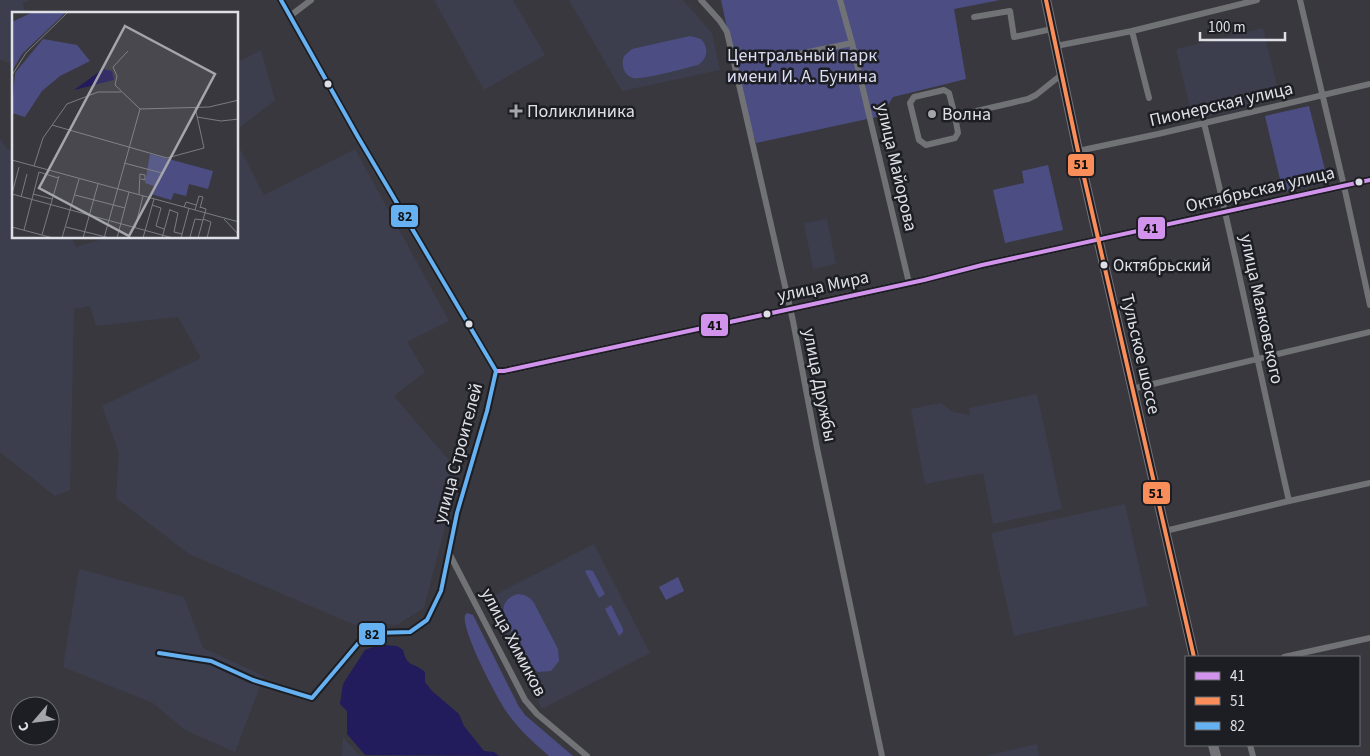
<svg xmlns="http://www.w3.org/2000/svg" width="1370" height="756" font-family="'Source Sans 3',sans-serif">
<style>
.built{fill:#3c3e4e}
.green{fill:#4c4e83}
.water{fill:#221b5c}
.lines{fill:none;stroke-linecap:round;stroke-linejoin:round}
.minor{stroke:#717275;stroke-width:6}
.tertiary{stroke:#717275;stroke-width:8}
.primary{stroke:#737377;stroke-width:10}
.bus-1-casing{stroke:#1d1e23;stroke-width:8}
.bus-2-casing{stroke:#1d1e23;stroke-width:8}
.bus-3-casing{stroke:#1d1e23;stroke-width:8}
.bus-1{stroke:#d193ec;stroke-width:4}
.bus-2{stroke:#fa8e5a;stroke-width:4}
.bus-3{stroke:#66b1f2;stroke-width:4}
.bus-dot{fill:#dfe0e7;stroke:#1d1e23;stroke-width:2}
.poi-dot{fill:#a5a5ac;stroke:#1d1e23;stroke-width:2}
.labels{text-anchor:middle;stroke-width:5;stroke-linejoin:round;paint-order:stroke}
.bus-label{font-size:17px;fill:#dfe0e7;stroke:#1d1e23;text-anchor:start}
.park-label{font-size:18px;fill:#dbddf3;stroke:#1d1e23}
.street-label{font-size:18px;fill:#dfe0e7;stroke:#1d1e23}
.poi-label{font-size:18px;fill:#dfe0e7;stroke:#1d1e23;text-anchor:start}
.inset-road{fill:none;stroke:#7b7b82;stroke-width:1}
.view{fill:#a5a5ac;fill-opacity:0.15;stroke:#a5a5ac;stroke-width:2.5}
.inset-edge{fill:none;stroke:#dfe0e7;stroke-width:2.5}
.line-badge{stroke:#1d1e23;stroke-width:2}
.pale-badge-label{font-size:14px;text-anchor:middle;font-weight:bold;fill:#111}
</style>
<rect width="100%" height="100%" fill="#38383e"/>
<!-- built -->
<path class="built" d="M0,0H30L23,3L25,14H14V29L12,30L14,35V64L0,60Z
M434,0H513L545,55L484,90Z
M569,0H683L712,33L720,70L622,91Z
M1263,28L1280,99L1193,120L1176,49Z
M261,50L275,100L238,129V62Z
M0,139L8,150L14,147V238H72L76,247L106,238H173L175,240L180,238H238V145L264,195L355,149L449,321L407,342L425,372L394,396L459,472L424,608L397,625L374,623L355,625L189,554L116,498L119,453L102,406L201,358L178,317L96,326L90,306L74,309L70,490L55,496L0,452Z
M827,219L836,264L813,269L804,223Z
M1037,394L1062,509L993,524L983,473L925,484L911,409L941,403L953,412L970,415L969,408Z
M1125,504L1148,606L1014,636L991,533Z
M594,544L650,653L542,709L485,600Z
M79,569L184,597L203,648L264,676L235,752L185,730L153,703L63,667Z
M343,737L360,756H342Z
M1037,744L1039,756H985Z"/>
<!-- green -->
<path class="green" d="M721,0H1000L954,9L966,79L893,97L881,116L756,143L742,98Z
M690,36L701,39C709,48 708,58 698,65C686,68 643,80 633,78C623,75 621,64 624,56L632,49Z
M1309,106L1328,182L1283,192L1265,116Z
M1048,165L1063,230L1005,243L993,190L1024,183L1022,171Z
M588,570L593,571L605,594L599,598L585,571Z
M678,577L684,591L666,600L659,587Z
M518,594C526,595 530,597 534,603L558,649L559,661L551,671L538,672L528,665L505,619C501,606 505,598 518,594Z
M611,605L623,629V632L619,636L605,609Z
M467,613L473,615L518,705L525,715L573,756H549C534,743 517,728 506,711C496,696 461,630 465,615Z"/>
<!-- water -->
<path class="water" d="M385,645L397,646L403,650C407,668 414,662 425,672V682L432,691L459,714L464,726L484,751L494,752L499,756L365,755L347,734V711L340,704L343,684L365,650L373,647Z"/>
<g class="lines">
<!-- minor -->
<path class="minor" d="M701,0L720,21L727,32L793,321L817,448L882,756
M840,0L852,43L909,283
M1300,0L1344,186L1370,305
M290,16L311,0
M974,17L1010,11L1014,37L1052,29
M1132,31L1149,98
M1056,46L1132,31L1257,0
M799,54L852,43
M955,116L949,93L944,90L914,97L910,103L919,140L926,145L955,138L958,133L955,116L1028,99L1036,95L1061,75
M1204,123C1235,248 1260,375 1289,501
M1078,151L1158,134L1370,84
M1132,389L1370,332
M1165,531L1289,501L1370,483
M449,553L525,700L537,714L587,756
M159,653L211,661L253,680L312,698L361,640L374,633L410,632L427,620L441,591L457,513L487,411L496,371
M1284,657L1370,638
M1250,745L1253,756"/>
<!-- tertiary -->
<path class="tertiary" d="M281,0L358,137L496,371H504L924,280L982,265L1370,180"/>
<!-- primary -->
<path class="primary" d="M1046,0L1078,151L1194,657
M1213,745L1216,756"/>
<!-- bus-1 casing -->
<g class="bus-1-casing">
<path id="bus-1" d="M496,371H504L924,280L982,265L1370,180"/>
</g>
<!-- bus-2 casing -->
<g class="bus-2-casing">
<path id="bus-2" d="M1046,0L1078,151L1194,657"/>
</g>
<!-- bus-3 casing -->
<g class="bus-3-casing">
<path id="bus-3" d="M159,653L211,661L253,680L312,698L361,640L374,633L410,632L427,620L441,591L457,513L487,411L496,371L358,137L281,0"/>
</g>
<!-- bus-1 -->
<use href="#bus-1" class="bus-1"/>
<!-- bus-2 -->
<use href="#bus-2" class="bus-2"/>
<!-- bus-3 -->
<use href="#bus-3" class="bus-3"/>
</g>
<!-- markers -->
<g class="bus-dot">
<circle cx="328" cy="84" r="4.5"/>
<circle cx="1359" cy="182" r="4.5"/>
<circle cx="1104" cy="265" r="4.5"/>
<circle cx="767" cy="314" r="4.5"/>
<circle cx="469" cy="324" r="4.5"/>
</g>
<g class="poi-dot">
<path d="M513.5 103.5h5v5h5v5h-5v5h-5v-5h-5v-5h5z"/>
<circle cx="932" cy="114" r="5"/>
</g>
<g class="labels">
<!-- bus labels -->
<g class="bus-label">
<text x="1113" y="271">Октябрьский</text>
</g>
<!-- park labels -->
<g class="park-label">
<text x="802" y="61">Центральный парк<tspan x="802" dy="21">имени И. А. Бунина</tspan></text>
</g>
<!-- street labels -->
<g class="street-label">
<text transform="translate(1221 104) rotate(-13)" y="6">Пионерская улица</text>
<text transform="translate(897 167) rotate(77)" y="6">улица Майорова</text>
<text transform="translate(1260 189) rotate(-13)" y="6">Октябрьская улица</text>
<text transform="translate(823 286) rotate(-12)" y="6">улица Мира</text>
<text transform="translate(1262 309) rotate(78)" y="6">улица Маяковского</text>
<text transform="translate(1141 354) rotate(77)" y="6">Тульское шоссе</text>
<text transform="translate(820 385) rotate(79)" y="6">улица Дружбы</text>
<text transform="translate(458 453) rotate(-75)" y="6">улица Строителей</text>
<text transform="translate(514 642) rotate(62)" y="6">улица Химиков</text>
</g>
<!-- poi labels -->
<g class="poi-label">
<text x="527" y="117">Поликлиника</text>
<text x="942" y="120">Волна</text>
</g>
</g>
<!-- overview -->
<g transform="translate(12 12)">
<rect width="226" height="226" fill="#38383e"/>
<path d="M21,0H54L10,42L0,59V10ZM31,27L65,33L78,49L48,64L30,79L13,105L0,101L3,61ZM138,142L201,159L196,177L177,172L174,184L162,181L159,188L139,182L142,174L133,171Z" fill="#4c4e83"/>
<path d="M91,57L100,59L102,68L62,78Z" fill="#221b5c"/>
<path class="inset-road" d="M116,39L101,55L105,64L103,73L128,97L197,95L227,88M0,63L14,41L56,0M185,105L209,109L227,107M40,113L155,146L192,136L183,95M0,148L227,210M112,151L150,161M22,154L31,126L55,92L86,80H109M0,182L161,226M0,182L7,155M21,182L40,187M127,182L128,162L133,163V168L129,167M63,183L113,196M9,185L15,162M140,193L149,196L144,214L152,217M172,195L174,190L184,193M158,198L166,201L162,220L170,222M183,198L187,184L191,185L188,196M191,207L199,210L195,226M212,207L227,223M0,215L41,226M54,215L98,226M123,216L131,184M12,218L27,160L46,166M30,223L47,164M50,226L67,167M71,226L86,172M92,226L128,97M105,226L117,180M131,226L142,187M150,226L158,197M169,226L177,196M184,226L178,225L183,207L191,208M186,226L194,197L188,195"/>
<path class="view" d="M113,14L203,62L117,224L27,176Z"/>
<rect width="226" height="226" class="inset-edge"/>
</g>
<g class="line-badge">
<rect x="1067" y="153" width="28" height="24" rx="5" fill="#fa8e5a"/>
<rect x="390" y="204" width="29" height="24" rx="5" fill="#66b1f2"/>
<rect x="1137" y="216" width="29" height="24" rx="5" fill="#d193ec"/>
<rect x="700" y="313" width="29" height="24" rx="5" fill="#d193ec"/>
<rect x="1142" y="481" width="29" height="24" rx="5" fill="#fa8e5a"/>
<rect x="358" y="622" width="28" height="24" rx="5" fill="#66b1f2"/>
</g>
<g class="pale-badge-label">
<text x="1081" y="169">51</text>
<text x="405" y="221">82</text>
<text x="1151" y="233">41</text>
<text x="715" y="330">41</text>
<text x="1156" y="498">51</text>
<text x="372" y="639">82</text>
</g>
<!-- legend -->
<rect x="1185" y="656" width="175" height="90" fill="#1d1e23" stroke="#6b6c71"/>
<rect x="1195" y="672" width="25" height="8" fill="#d193ec" stroke="#6b6c71"/>
<text x="1230" y="681" font-size="15" fill="#dfe0e7">41</text>
<rect x="1195" y="697" width="25" height="8" fill="#fa8e5a" stroke="#6b6c71"/>
<text x="1230" y="706" font-size="15" fill="#dfe0e7">51</text>
<rect x="1195" y="722" width="25" height="8" fill="#66b1f2" stroke="#6b6c71"/>
<text x="1230" y="731" font-size="15" fill="#dfe0e7">82</text>
<!-- north arrow -->
<g transform="translate(35 721) rotate(242)"><circle r="24" fill="#1d1e23" stroke="#6b6c71"/>
<path d="M0-4L9 19L0 12L-9 19Z" fill="#a5a5ac"/>
<text y="-8" font-size="14" font-weight="bold" text-anchor="middle" fill="#dfe0e7">С</text>
</g>
<!-- scale -->
<path d="M1200 32v8h85v-8" fill="none" stroke="#dfe0e7" stroke-width="2.5"/>
<text x="1208" y="32" font-size="15" fill="#dfe0e7" stroke="#1d1e23" stroke-width="4" paint-order="stroke">100 m</text>
</svg>
